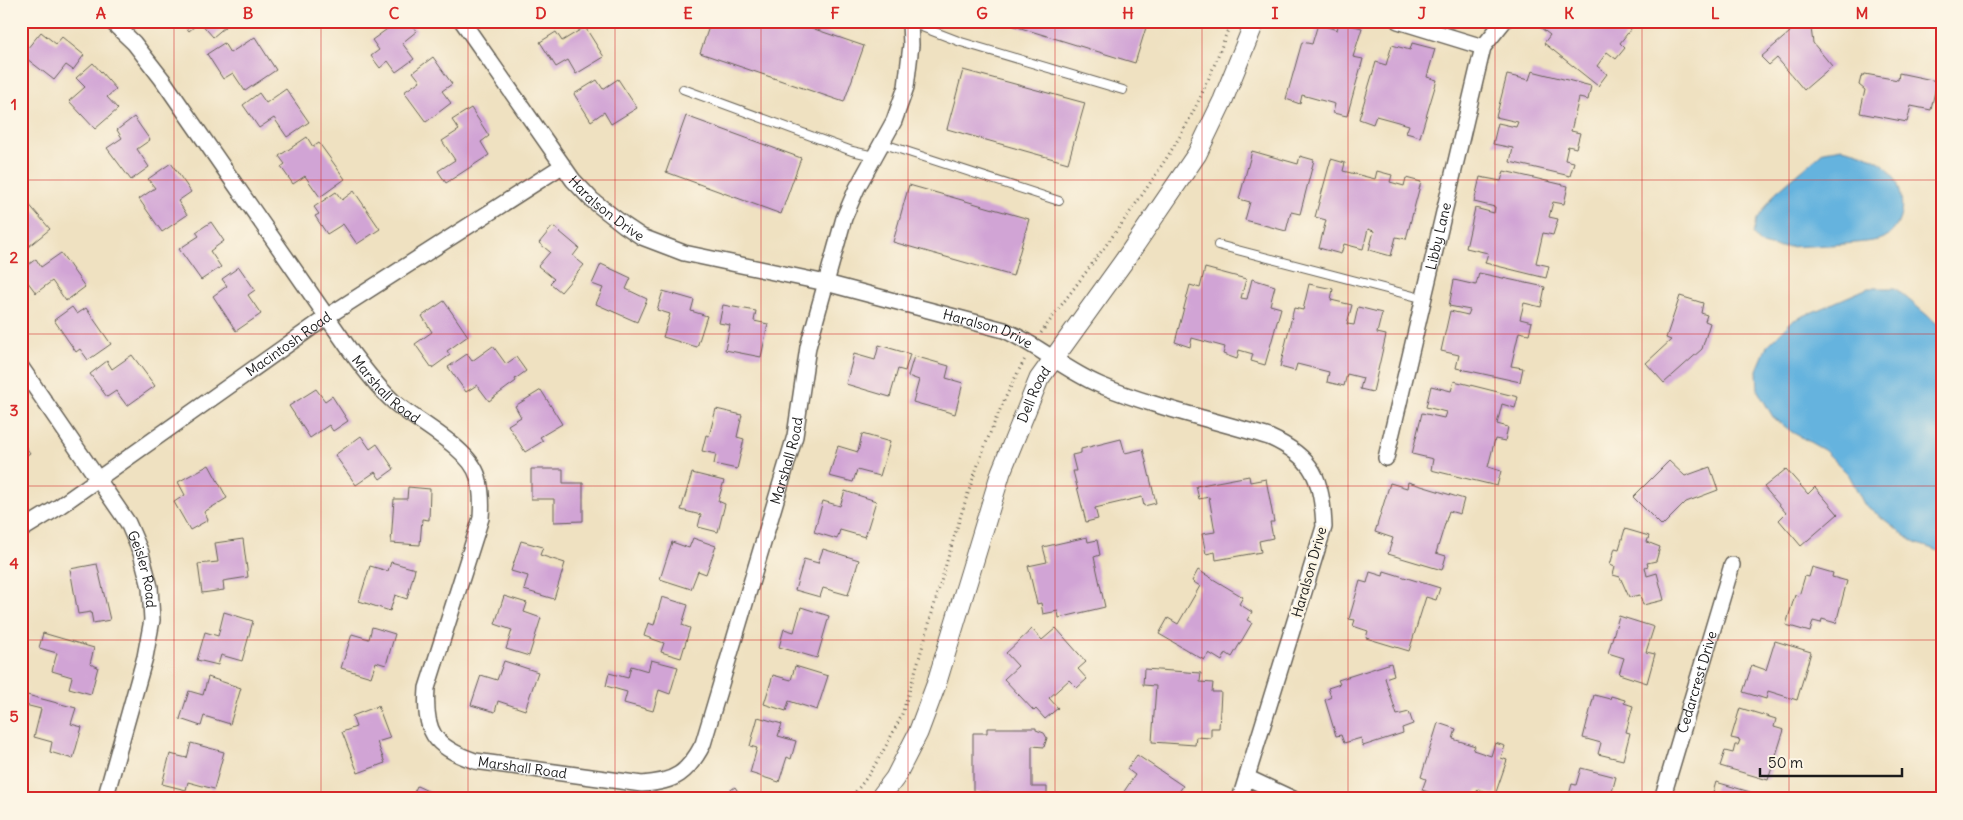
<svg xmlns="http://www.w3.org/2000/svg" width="1963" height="820" font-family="Delius,sans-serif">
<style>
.water{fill:#65b3de;stroke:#40687d}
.building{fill:#d1a4d5}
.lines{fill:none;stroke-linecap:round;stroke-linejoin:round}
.service-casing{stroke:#666156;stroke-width:10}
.minor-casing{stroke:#666156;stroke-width:18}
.tertiary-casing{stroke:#666156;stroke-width:21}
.path{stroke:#666156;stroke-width:3;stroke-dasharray:1 4;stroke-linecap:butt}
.service{stroke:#fff;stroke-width:8}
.minor{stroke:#fff;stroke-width:15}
.tertiary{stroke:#fff;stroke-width:19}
.grid{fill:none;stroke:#d62828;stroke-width:1;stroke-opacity:0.55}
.labels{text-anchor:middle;stroke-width:5;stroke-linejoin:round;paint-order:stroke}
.street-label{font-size:14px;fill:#1c1c1c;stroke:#fcf5e5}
.neatline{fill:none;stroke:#d62828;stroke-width:2}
.grid-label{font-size:16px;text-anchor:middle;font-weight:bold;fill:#d62828}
</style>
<rect width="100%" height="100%" fill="#fcf5e5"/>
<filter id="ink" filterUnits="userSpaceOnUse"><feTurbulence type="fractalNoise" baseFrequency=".02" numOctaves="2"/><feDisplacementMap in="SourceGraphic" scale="10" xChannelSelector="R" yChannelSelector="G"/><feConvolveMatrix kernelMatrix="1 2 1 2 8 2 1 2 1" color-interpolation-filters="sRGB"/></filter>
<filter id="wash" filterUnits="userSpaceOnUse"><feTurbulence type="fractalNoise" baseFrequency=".0096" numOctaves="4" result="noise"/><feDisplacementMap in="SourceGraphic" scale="20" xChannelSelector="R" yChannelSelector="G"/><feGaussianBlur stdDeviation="1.12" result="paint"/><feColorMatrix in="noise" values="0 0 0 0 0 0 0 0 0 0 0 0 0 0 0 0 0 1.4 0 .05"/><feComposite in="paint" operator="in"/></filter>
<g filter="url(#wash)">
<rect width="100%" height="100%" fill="#efe1c1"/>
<!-- water -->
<path class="water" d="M1842,148C1857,151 1872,156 1884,165C1905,182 1910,224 1884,238C1874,244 1794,247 1778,247C1772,247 1765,245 1759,243L1753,234L1756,221L1776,192L1824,151Z
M1868,288H1895L1942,328V552L1915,543L1864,504L1849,475L1824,450L1792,432L1773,417L1758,391L1757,370L1767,346L1792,321Z"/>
<g id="blocks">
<!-- building -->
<path class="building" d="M181,21H232L213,37L200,22L189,31Z
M385,21H410L417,31L402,43L414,59L396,72L388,61L380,68L371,56L379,50L372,40L390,27Z
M711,21H791L864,46L844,102L700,53Z
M998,21H1148L1135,63Z
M1538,21H1637L1620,43L1625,48L1616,59L1607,52L1597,66L1607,74L1598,86L1544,43L1550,35L1536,24Z
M1789,21H1810L1813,43L1832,66L1804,90L1777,58L1769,65L1761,57L1790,32Z
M1339,22L1362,28L1353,57L1363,59L1347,116L1333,113L1335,104L1302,95L1300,104L1286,99L1302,42L1312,44L1318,24L1337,30Z
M585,27L604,57L576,74L568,60L556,67L540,42L556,32L562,41Z
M41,32L56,44L62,37L84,55L73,70L66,65L54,80L22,55Z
M255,37L276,70L245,91L233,73L223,79L207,54L224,43L230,53Z
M1412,43L1435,49L1427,77L1437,80L1420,137L1406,133L1409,125L1376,116L1373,124L1359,119L1376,62L1386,65L1392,45L1410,50Z
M433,57L452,84L442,91L451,103L426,122L404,92L420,81L413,72Z
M93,63L116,89L107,97L118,109L95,129L69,101L85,87L76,78Z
M963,70L1085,103L1068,163L947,129Z
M1532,71L1591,86L1588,100L1579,98L1571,131L1580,133L1576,148L1568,146L1565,160L1574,162L1570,176L1510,162L1513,148L1493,144L1498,123L1516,127L1518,122L1496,117L1507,75L1529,80Z
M1899,73L1937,81L1931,110L1911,106L1907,122L1860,113L1865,90L1859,85L1861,77L1865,74L1898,80Z
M618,79L637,108L611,124L604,112L591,121L574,94L597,80L603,89Z
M286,89L309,122L287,137L274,118L259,128L243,105L259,93L266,103Z
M471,108L489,136L481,142L489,155L446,183L438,171L455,160L442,141L459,130L452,120Z
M686,116L801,158L781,214L666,172Z
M134,117L150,140L137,149L149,167L131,180L107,148L122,138L117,130Z
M307,137L313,147L319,143L345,179L320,197L305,176L293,184L281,167L285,164L279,156Z
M1252,151L1298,164L1300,156L1314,160L1300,214L1291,212L1286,231L1245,220L1250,202L1239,199Z
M1331,159L1345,163L1343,171L1375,179L1377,171L1392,175L1390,182L1404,186L1406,178L1421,182L1406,239L1396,237L1391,256L1369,250L1374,231L1368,229L1363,249L1344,244L1341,254L1319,248L1326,220L1315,217Z
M171,163L191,192L178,201L187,215L162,232L139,199L155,188L148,179Z
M1504,171L1568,186L1564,204L1553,202L1549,217L1558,219L1553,235L1543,233L1536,263L1549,266L1546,278L1485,263L1488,253L1466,248L1475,208L1494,213L1495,207L1474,202L1480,177L1501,181Z
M909,185L1029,219L1013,276L893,242Z
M354,191L380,229L357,244L343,224L327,234L315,216L319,214L314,207L336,192L342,200Z
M21,195L50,229L23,251L21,249Z
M211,222L224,241L210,251L221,267L201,280L179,249L199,236L196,232Z
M553,226L579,248L573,256L584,265L561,292L550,283L554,279L538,266L550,252L539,243Z
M61,253L85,287L66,301L52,281L36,293L21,273V270L36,259L41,267Z
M601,264L631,278L626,289L647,299L637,322L596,304L603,288L592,284Z
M239,267L255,290L248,295L261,314L236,331L213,296L227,286L222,279Z
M1205,268L1246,279L1241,298L1247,299L1252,279L1275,286L1270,305L1281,308L1265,365L1251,361L1253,354L1239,350L1237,359L1223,354L1225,347L1192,338L1190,347L1175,342L1190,285L1200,288Z
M1479,273L1545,287L1541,307L1524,303L1520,319L1532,322L1529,334L1519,332L1511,366L1523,368L1520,382L1456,368L1459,355L1441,351L1450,311L1468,315L1470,310L1449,306L1454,280L1476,285Z
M1309,284L1333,289L1331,300L1352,305L1347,324L1354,325L1358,307L1382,313L1377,333L1386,335L1373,392L1360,389L1363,378L1347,374L1344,386L1327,382L1329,372L1297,364L1295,371L1280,367L1294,308L1303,310Z
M663,291L694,300L691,311L707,316L697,347L663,337L670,314L657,310Z
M1680,296L1703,303L1701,313L1707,315L1705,321L1710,323L1702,349L1664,383L1646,363L1671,340L1666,338Z
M444,301L468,336L447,351L450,355L432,368L415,344L432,332L422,316Z
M723,305L756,311L754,321L768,324L761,357L725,350L730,325L719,323Z
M72,307L77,314L86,308L111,344L88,360L80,349L76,352L54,320Z
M879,345L910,354L905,371L898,369L890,397L846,384L854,354L875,360Z
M493,346L506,364L516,357L526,371L515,379L516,381L489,401L477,385L466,392L448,367L467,354L472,361Z
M132,355L155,386L127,406L116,391L107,397L90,374L107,361L112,369Z
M914,356L949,366L946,378L963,383L955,414L913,402L919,380L908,376Z
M1454,381L1518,397L1515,408L1502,404L1497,424L1508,427L1505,441L1495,439L1488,467L1501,471L1497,486L1431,470L1433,459L1412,454L1422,413L1444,418L1446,412L1426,407L1431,386L1451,391Z
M316,389L325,401L332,396L348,421L333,431L329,425L310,438L289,406Z
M541,390L562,424L540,437L543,441L525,452L508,425L521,417L515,406Z
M716,409L742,415L737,437L744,439L737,469L714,464L716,454L702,451L706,435L709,436Z
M862,434L890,442L880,476L857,470L853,482L829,476L838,446L858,452Z
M361,436L370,449L377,444L394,469L380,479L375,472L356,485L335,455Z
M1121,439L1125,453L1143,449L1156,503L1144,506L1142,497L1095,508L1098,519L1086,522L1073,471H1076L1072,455L1081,453V449Z
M21,440L30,453L21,459Z
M1669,461L1685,476L1710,467L1718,490L1686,502L1662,526L1633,497Z
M209,465L227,498L204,512L208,520L190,530L174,502L185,495L178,482Z
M531,469H563V483H583V521L554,522V499H531Z
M1786,469L1808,494L1815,487L1838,514L1801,546L1779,520L1786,513L1764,487Z
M692,473L724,481L718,501L725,504L718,532L698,527L701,515L681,510Z
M1249,476L1250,482L1266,479L1274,522H1270L1273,538L1259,541L1261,552L1216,560L1215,552L1206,554L1202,534L1215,532L1209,497L1199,499L1196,486Z
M1408,482L1464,499L1460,514L1449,511L1436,553L1446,556L1442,570L1388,554L1393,538L1375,532L1390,483L1407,488Z
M408,487L430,489L429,520L422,519L420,545L391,543L394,499H407Z
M845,491L876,501L865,537L840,530L837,539L814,532L823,501L840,506Z
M1625,529L1649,536L1647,542L1660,547L1656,561L1647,563L1648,566L1645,567L1647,576L1657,573L1664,600L1643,605L1640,595L1629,597L1620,577L1613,575L1615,567L1610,565L1615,548L1619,549Z
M1087,537L1088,542L1097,540L1100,555L1094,557L1105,607L1059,618L1058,611L1043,614L1041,603L1037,604L1028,566L1047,562L1043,547Z
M693,538L716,546L706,574L698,571L691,589L660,579L672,542L689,548Z
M243,539L248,577L223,581L224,590L202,593L198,564L218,562L215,543Z
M521,541L543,547L540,555L565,563L554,599L524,590L528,576L511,571Z
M823,549L859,560L848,595L823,588L820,597L795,590L804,559L818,563Z
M391,562L415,569L407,599L395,595L390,611L359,601L370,566L388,571Z
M97,564L110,620L93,623L91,612L78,614L70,569Z
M1812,567L1833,573L1832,577L1847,581L1836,623L1822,619L1821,623L1813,621L1810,632L1786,625L1795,595L1799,596L1805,576L1809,577Z
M1198,570L1243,597L1239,604L1252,612L1247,620L1252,623L1232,657L1226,653L1222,661L1209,653L1204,660L1159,634L1168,618L1178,624L1200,586L1192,581Z
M1384,571L1440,588L1436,600L1426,597L1409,651L1366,638L1368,631L1353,626L1355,620L1349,619L1360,581L1367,583L1370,572L1383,576Z
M504,596L527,603L524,612L541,618L529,656L506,649L512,630L495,624Z
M662,597L688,605L682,625L690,628L681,658L661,652L664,643L644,636L648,623L654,625Z
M801,607L829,616L817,658L779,647L784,629L794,632Z
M224,612L253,621L242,661L221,655L218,665L197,660L205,632L218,636Z
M1619,616L1654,627L1646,652L1655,654L1647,683L1619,674L1624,658L1608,653Z
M372,627L395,634L386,665L376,662L371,677L341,668L352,634L369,639Z
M1056,628L1086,662L1078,669L1087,679L1077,688L1069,680L1049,698L1058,708L1045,719L1036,709L1034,711L1004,679L1018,666L1006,653L1032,629L1042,640Z
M43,633L94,648L90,664L98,667L91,694L69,688L72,677L52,671L57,653L39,648Z
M1775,641L1811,652L1797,700L1768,691L1766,699L1743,692L1752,665L1766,670Z
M651,660L678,667L670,694L659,690L653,711L624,703L627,692L606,686L609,673L628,678L631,666L648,671Z
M504,661L538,672L525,710L498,701L495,712L471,705L481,675L497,680Z
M1391,663L1394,675L1385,678L1397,715L1409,712L1413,724L1402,728L1403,733L1363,746L1361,738L1344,743L1341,735L1336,736L1325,700L1331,697L1328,688L1340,684L1338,680Z
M795,666L828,676L817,710L789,701L786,711L764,704L773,675L791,680Z
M1144,669L1201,673L1200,682L1213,683L1212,692H1221L1219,728H1211V738L1196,737L1195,745L1152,742L1156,686L1143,685Z
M208,677L241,688L230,724L204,716L201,726L180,719L189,691L203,695Z
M27,695L76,708L71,724L82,727L73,759L50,752L52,742L34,737L41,709L25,705Z
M1594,695L1610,699L1611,696L1625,700L1624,703L1633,706L1626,732L1630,733L1623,760L1598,754L1601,743L1583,738Z
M378,706L390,738L377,742L385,763L358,773L342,732L356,727L352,716Z
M1740,708L1776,719L1774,727L1784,730L1768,780L1720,766L1725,751L1733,753L1735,745H1738L1740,740L1731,738Z
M758,717L782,724L778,736L796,741L791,759L787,757L779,782L750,773L757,748L750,746Z
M1438,723L1456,729L1453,739L1475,746L1473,750L1491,756L1495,743L1505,746L1501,758L1507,760L1495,795L1478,789L1474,799H1439L1440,796L1422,790L1426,779L1421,777Z
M987,728H1036V730L1044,733L1047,738L1044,747L1032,746V787H1047V799H989V792H973V733H987Z
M191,743L224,752L214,789L188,782L186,790L162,784L170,754L187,758Z
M1137,755L1183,786L1179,792L1188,799H1119L1135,775L1127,769Z
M1581,768L1616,777L1610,799L1568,798L1572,784L1576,785Z
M1716,782L1750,792L1748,799H1711Z
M417,786L445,799H411Z
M735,787L743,799H718Z"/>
</g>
</g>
<g filter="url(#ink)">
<use href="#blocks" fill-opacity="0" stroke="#666156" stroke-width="1"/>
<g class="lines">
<!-- service casing -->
<g class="service-casing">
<path id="service" d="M909,22L961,42L1123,90
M683,89L852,151L874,156
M881,143L1059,201
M1218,245L1425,299"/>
</g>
<!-- minor casing -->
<g class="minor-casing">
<g id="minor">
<path id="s1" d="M111,21L134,43L162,79L352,353C365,370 378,388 394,402C417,422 470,448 478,477C482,491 482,504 481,518L427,688C424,731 433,747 475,761L642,784C675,782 688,773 703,744L795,436L808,347L844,218L857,188L894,121L906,87L911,45L910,21"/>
<path id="s2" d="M462,21L573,180L592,200L624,225L642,237L684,253L826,283L1004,330C1038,345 1066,371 1100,385C1153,407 1214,420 1269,437C1314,457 1322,479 1324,527L1240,799"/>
<path d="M1398,21L1483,47"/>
<path id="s3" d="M21,367L128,523L141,553L150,587L152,620L145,657L105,799"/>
<path id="s4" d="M1386,458L1483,47L1504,21"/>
<path id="s5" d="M21,530L57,508L328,316L562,166"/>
<path d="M1248,778L1293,799"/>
<path id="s6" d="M1662,799L1732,565"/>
</g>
</g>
<!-- tertiary casing -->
<g class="tertiary-casing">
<g id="tertiary">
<path id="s7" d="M879,799L895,778L918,733L936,685L1001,472L1039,379L1124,261L1197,154L1223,100L1255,21"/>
</g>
</g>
<!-- path -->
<path class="path" d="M1041,333C1088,268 1139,205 1180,136C1201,100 1217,60 1231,21
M21,795L36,799
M849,799C872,775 886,746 901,717C940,598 964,470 1025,359"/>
<!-- service -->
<use href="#service" class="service"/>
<!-- minor -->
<use href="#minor" class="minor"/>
<!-- tertiary -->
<use href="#tertiary" class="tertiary"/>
</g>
</g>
<!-- grid -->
<path class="grid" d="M174,21V799M321,21V799M468,21V799M615,21V799M761,21V799M908,21V799M1055,21V799M1202,21V799M1348,21V799M1495,21V799M1642,21V799M1789,21V799M21,180H1942M21,334H1942M21,486H1942M21,640H1942"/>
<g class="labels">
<!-- street labels -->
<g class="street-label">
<text dy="5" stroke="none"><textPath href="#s2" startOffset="238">Haralson Drive</textPath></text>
<text dy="5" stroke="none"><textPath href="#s4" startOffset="228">Libby Lane</textPath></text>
<text dy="5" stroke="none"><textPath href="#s2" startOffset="642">Haralson Drive</textPath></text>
<text dy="5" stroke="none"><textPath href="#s5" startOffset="326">Macintosh Road</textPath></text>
<text dy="5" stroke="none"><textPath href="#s1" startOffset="461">Marshall Road</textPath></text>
<text dy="5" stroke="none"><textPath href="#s7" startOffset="435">Dell Road</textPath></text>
<text dy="5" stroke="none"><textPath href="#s1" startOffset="1449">Marshall Road</textPath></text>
<text dy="5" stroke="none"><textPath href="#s3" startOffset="238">Geisler Road</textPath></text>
<text transform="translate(1309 572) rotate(-74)" y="5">Haralson Drive</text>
<text dy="5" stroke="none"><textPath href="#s6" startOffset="122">Cedarcrest Drive</textPath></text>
<text dy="5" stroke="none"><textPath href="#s1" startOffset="955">Marshall Road</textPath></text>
</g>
</g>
<!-- margin -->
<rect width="1963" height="820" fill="none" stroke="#fcf5e5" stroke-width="55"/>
<!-- scale -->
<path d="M1760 768v8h142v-8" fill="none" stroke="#1c1c1c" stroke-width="2.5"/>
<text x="1768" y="768" font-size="15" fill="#1c1c1c" stroke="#fcf5e5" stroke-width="4" paint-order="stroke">50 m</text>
<rect x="28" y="28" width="1908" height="764" class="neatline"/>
<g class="grid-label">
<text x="101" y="19">A</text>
<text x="248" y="19">B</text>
<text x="394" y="19">C</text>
<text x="541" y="19">D</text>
<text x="688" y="19">E</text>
<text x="835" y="19">F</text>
<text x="982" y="19">G</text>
<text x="1128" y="19">H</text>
<text x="1275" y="19">I</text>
<text x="1422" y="19">J</text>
<text x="1569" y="19">K</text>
<text x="1715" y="19">L</text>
<text x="1862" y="19">M</text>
<text x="14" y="110">1</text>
<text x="14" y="263">2</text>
<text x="14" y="416">3</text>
<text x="14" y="569">4</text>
<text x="14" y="722">5</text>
</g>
</svg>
